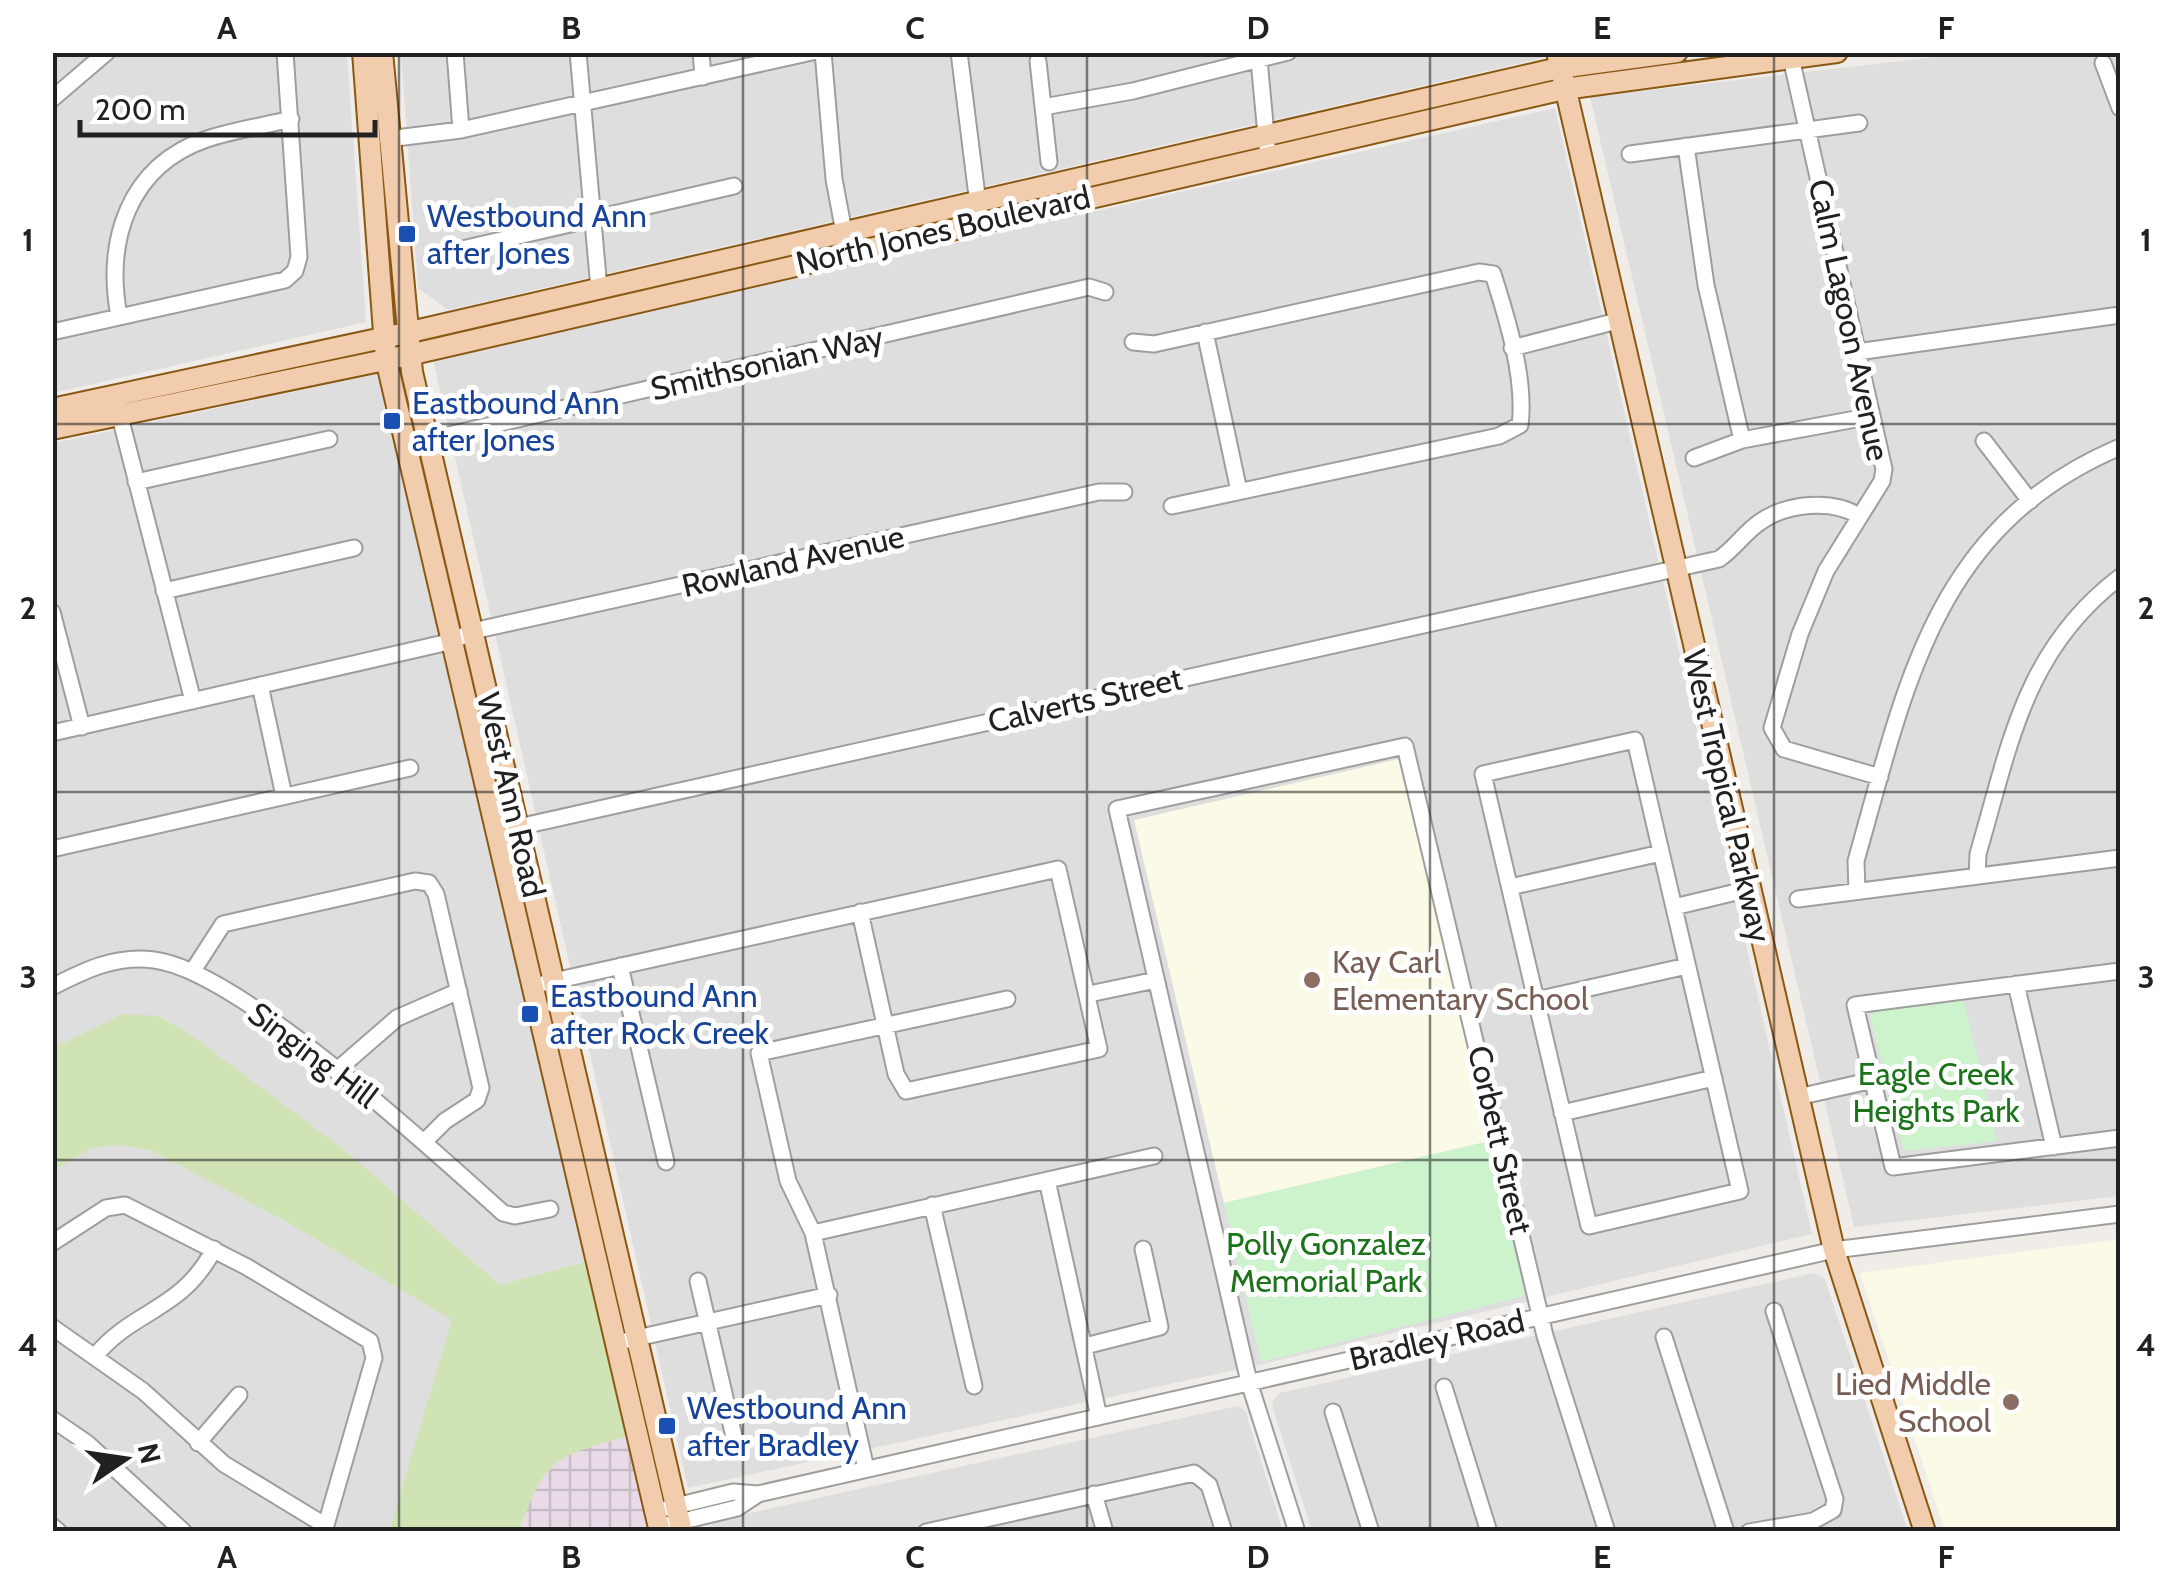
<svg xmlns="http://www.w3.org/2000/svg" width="2173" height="1584" font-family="Cabin,sans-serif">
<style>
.residential{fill:#dfdede}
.industrial{fill:url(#industrial-grid)}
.education{fill:#fbfae6}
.grass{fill:#d0e3b5}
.park{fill:#ccf3cc}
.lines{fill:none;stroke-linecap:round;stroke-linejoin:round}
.minor-casing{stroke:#9e9e9e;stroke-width:19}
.major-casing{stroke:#8a5813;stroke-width:24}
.minor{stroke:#fff;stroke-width:15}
.major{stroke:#f1cdad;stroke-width:20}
.grid{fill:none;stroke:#212121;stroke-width:2.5;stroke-opacity:0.55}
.transit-dot{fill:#1a4fb4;stroke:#fff;stroke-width:4}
.education-dot{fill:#8d6e63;stroke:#fff;stroke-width:4}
.labels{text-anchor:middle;stroke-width:10;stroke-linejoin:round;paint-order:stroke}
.transit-label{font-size:32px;fill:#164399;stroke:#fff;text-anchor:start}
.street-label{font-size:32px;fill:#212121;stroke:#fff}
.education-label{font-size:32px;fill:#785e54;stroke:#fff;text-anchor:start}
.park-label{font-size:32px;fill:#1b731a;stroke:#fff}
.neatline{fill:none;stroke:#212121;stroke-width:4}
.grid-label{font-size:32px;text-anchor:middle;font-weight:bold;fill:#212121}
</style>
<defs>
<pattern id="industrial-grid" width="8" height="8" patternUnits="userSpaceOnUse" patternTransform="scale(2.5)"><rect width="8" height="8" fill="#e8dbe7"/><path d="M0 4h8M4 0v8" fill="none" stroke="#c7bcc6"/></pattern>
</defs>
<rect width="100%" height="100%" fill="#f0ede9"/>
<!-- residential -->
<path class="residential" d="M1542,52L1543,58L448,310L418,288L401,53Z
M52,53H347L366,322L53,393Z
M1969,53H2120V1196L1854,1227L1590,97Z
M1555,108L1812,1234L1263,1364L688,1488L433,360Z
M377,374L585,1262L500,1285L347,1152L165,1019L122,1014L53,1048V443Z
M119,1145L150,1150L285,1221L453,1320L389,1531L53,1532V1171L92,1148Z
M1813,1273L1825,1279L1908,1531H1312L1274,1412L1272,1402L1280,1393Z
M1237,1406L1245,1410L1283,1531L703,1532L718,1520Z"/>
<!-- industrial -->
<path class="industrial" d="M626,1437L653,1531L519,1532L536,1483L567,1452Z"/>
<!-- education -->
<path class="education" d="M1399,759L1490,1141L1224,1203L1134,820Z
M2120,1239V1531H1945L1860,1273Z"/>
<!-- grass -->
<path class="grass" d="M122,1014L158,1016L188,1033L347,1152L500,1285L585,1262L626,1437C554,1456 544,1460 519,1531H389L452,1320L285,1221L150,1150L119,1145L92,1148L53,1171V1048Z"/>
<!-- park -->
<path class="park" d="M1963,997L1997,1141L1904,1151L1870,1017L1878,1008Z
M1490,1141L1525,1296L1261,1362L1224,1203Z"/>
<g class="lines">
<!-- minor casing -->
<g class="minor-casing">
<path id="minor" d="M455,52L461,130
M578,52L599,289
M701,52L703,77
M823,52L834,179L846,243
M959,52L979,212
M1791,58L1884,469L1882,481L1826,571L1800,634L1772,728L1784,749L1880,777
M1259,60L1268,156
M1038,61L1049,162
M2103,63L2120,108
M52,99L107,52
M1043,107L1133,91L1288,52
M388,139L461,130L812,52
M1686,146L1706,285L1742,440
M1630,154L1859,123
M445,253L734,186
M119,316C105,241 128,166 207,139C234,130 263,126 291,119
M52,332L285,280L295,271L299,257L285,52
M1205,332L1239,491
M1133,342L1154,344L1479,272L1493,274C1507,318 1526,379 1520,425L1499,436L1172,506
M1512,348L1617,321
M1857,352L2120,315
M117,405L193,701
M427,440L1089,287L1105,292
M1984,441L2030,501
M1694,458L1742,440L1872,416
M136,482L329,439
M164,591L354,548
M52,612L82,727
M260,685L284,796
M52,733L453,641L473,631L1099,492H1124
M1635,740L1740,1191L1589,1226L1483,774Z
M496,832L1719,559C1735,548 1745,532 1760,522C1787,503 1832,499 1859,516
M52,849L410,768
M1977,876L1978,854C2010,745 2024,650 2120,577
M1510,887L1661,853
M1857,891L1856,861C1906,685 1934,526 2120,447
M1798,899L2120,858
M1674,907L1749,889
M620,966L666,1162
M194,969L223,924L415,881L429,883L436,894L481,1088L477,1100L445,1121L424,1142
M2120,971L1855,1005L1893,1167L2120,1138
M545,983L1058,869L1099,1049L906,1091L896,1074L860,912
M2016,984L2054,1147
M52,987C85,970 116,955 154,960C238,970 434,1151 503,1213L515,1216L550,1209
M1089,994L1156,980
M1536,1000L1687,966
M336,1071L397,1018L459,991
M1798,1097L1873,1080
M1562,1113L1714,1078
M1047,1180L1099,1417
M932,1205L974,1386
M813,1233L1154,1156
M52,1243L106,1208L125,1205L247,1267L370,1341L374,1358L324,1532
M698,1281L735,1441
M52,1327L143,1391L224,1464L326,1526
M1664,1337L1726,1532
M628,1340L829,1295
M1085,1346L1160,1327L1143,1249
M95,1356C135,1308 181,1312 214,1249
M1444,1387L1489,1532
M1333,1412L1371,1532
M52,1419L87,1443L184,1532
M198,1443L239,1395
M866,1469L813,1233L788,1181L759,1053L1007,999
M1094,1494L1105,1532
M668,1508L733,1492L758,1494L1834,1250L2120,1214
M52,1526L59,1532
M658,1527L737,1508L758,1494
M926,1532L1194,1473L1209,1485L1224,1532
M1297,1532L1249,1382L1117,809L1405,746L1545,1336L1607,1532
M1749,1532L1813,1521L1833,1510L1835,1499L1774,1311"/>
</g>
<!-- major casing -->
<g class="major-casing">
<path id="major" d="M363,52L386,359L660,1532
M382,52L412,372L682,1532
M1557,52L1834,1250L1925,1532
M52,409L406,333L1559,68L1677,52
M52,429L409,355L1564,89L1837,52"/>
</g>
<!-- minor -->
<use href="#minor" class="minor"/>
<!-- major -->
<use href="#major" class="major"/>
</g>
<!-- grid -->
<path class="grid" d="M399,52V1532M743,52V1532M1087,52V1532M1430,52V1532M1774,52V1532M52,424H2120M52,792H2120M52,1160H2120"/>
<!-- markers -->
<g class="transit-dot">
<rect x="397" y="224" width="20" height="20" rx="5"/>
<rect x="382" y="411" width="20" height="20" rx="5"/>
<rect x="520" y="1004" width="20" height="20" rx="5"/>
<rect x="657" y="1416" width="20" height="20" rx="5"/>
</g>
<g class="education-dot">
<circle cx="1312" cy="980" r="10"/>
<circle cx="2011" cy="1402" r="10"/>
</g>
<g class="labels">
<!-- transit labels -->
<g class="transit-label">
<text x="427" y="227">Westbound Ann<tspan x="427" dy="37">after Jones</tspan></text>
<text x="412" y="414">Eastbound Ann<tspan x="412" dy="37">after Jones</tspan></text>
<text x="550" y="1007">Eastbound Ann<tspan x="550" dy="37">after Rock Creek</tspan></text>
<text x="687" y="1419">Westbound Ann<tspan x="687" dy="37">after Bradley</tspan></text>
</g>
<!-- street labels -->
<g class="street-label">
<text transform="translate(943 230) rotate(-13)" y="11">North Jones Boulevard</text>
<text transform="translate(1849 320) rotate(78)" y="11">Calm Lagoon Avenue</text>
<text transform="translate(767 363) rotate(-13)" y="11">Smithsonian Way</text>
<text transform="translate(793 561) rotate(-13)" y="11">Rowland Avenue</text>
<text transform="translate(1085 700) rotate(-13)" y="11">Calverts Street</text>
<text transform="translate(511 795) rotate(77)" y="11">West Ann Road</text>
<text transform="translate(1727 796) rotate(77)" y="11">West Tropical Parkway</text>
<text transform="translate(313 1055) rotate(37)" y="11">Singing Hill</text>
<text transform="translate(1500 1140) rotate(77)" y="11">Corbett Street</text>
<text transform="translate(1437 1340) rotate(-13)" y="11">Bradley Road</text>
</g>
<!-- education labels -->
<g class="education-label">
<text x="1332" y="973">Kay Carl<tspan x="1332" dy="37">Elementary School</tspan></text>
<text x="1991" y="1395" text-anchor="end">Lied Middle<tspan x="1991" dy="37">School</tspan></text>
</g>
<!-- park labels -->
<g class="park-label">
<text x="1936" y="1085">Eagle Creek<tspan x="1936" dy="37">Heights Park</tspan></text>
<text x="1326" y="1255">Polly Gonzalez<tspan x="1326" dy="37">Memorial Park</tspan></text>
</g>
</g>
<!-- border -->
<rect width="2173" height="1584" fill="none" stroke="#ffffff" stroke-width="110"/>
<!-- north arrow -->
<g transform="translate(125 1459) rotate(77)" stroke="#ffffff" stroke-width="8" paint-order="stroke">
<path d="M0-8L18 38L0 25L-18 38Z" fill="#212121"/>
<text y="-15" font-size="28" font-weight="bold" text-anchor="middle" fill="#212121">N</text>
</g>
<!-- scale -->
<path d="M80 120v15h295v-15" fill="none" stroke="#212121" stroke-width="5"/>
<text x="95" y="120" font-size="30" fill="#212121" stroke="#ffffff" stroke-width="8" paint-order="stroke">200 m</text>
<rect x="55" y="55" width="2063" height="1474" class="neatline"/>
<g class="grid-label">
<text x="227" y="39">A</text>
<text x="571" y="39">B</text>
<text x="915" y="39">C</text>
<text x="1258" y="39">D</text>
<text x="1602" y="39">E</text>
<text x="1946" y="39">F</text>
<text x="28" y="251">1</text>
<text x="2146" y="251">1</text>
<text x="28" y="619">2</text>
<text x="2146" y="619">2</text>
<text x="28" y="988">3</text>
<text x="2146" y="988">3</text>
<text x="28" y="1356">4</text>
<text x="2146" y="1356">4</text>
<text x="227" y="1568">A</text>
<text x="571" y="1568">B</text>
<text x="915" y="1568">C</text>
<text x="1258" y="1568">D</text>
<text x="1602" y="1568">E</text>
<text x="1946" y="1568">F</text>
</g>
</svg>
